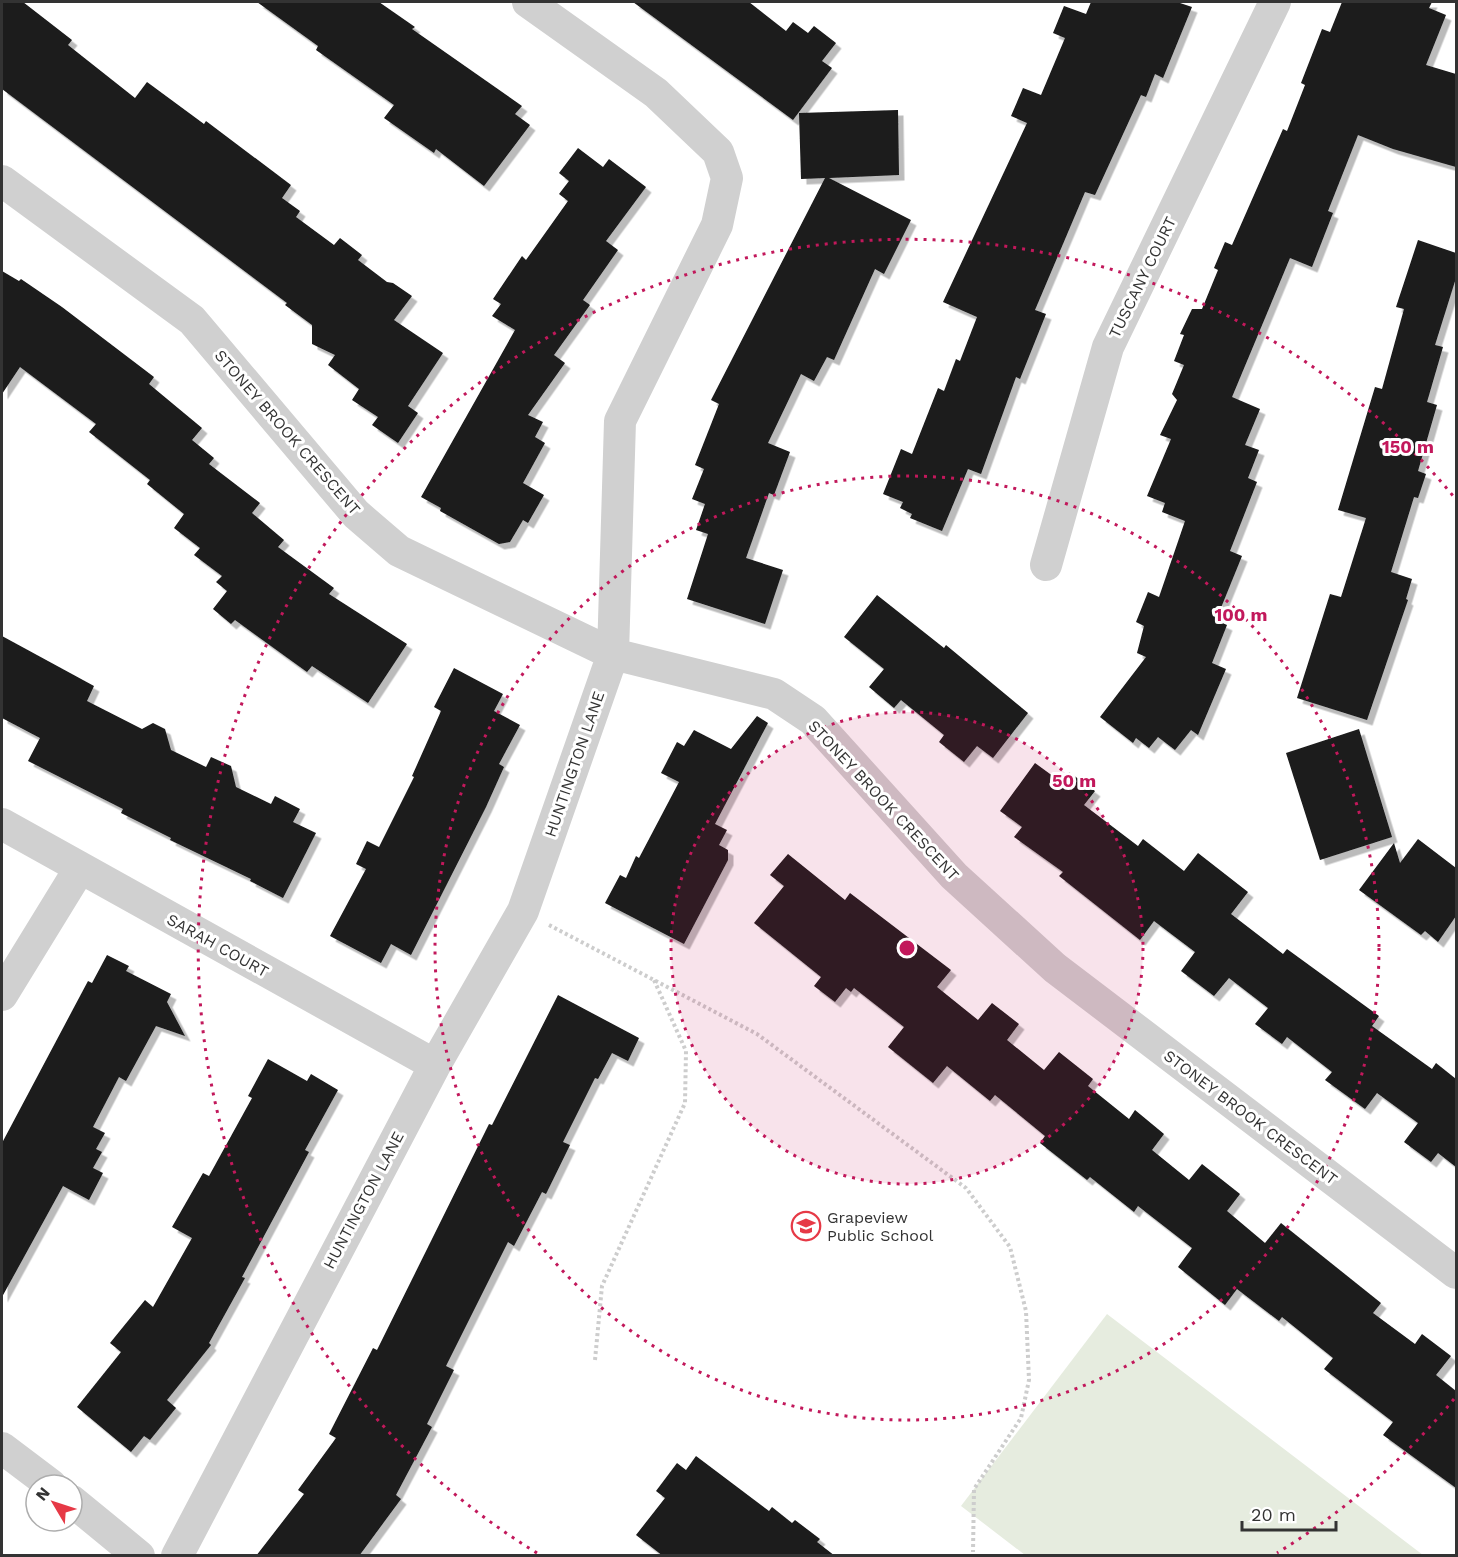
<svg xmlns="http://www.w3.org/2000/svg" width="1458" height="1557" font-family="'Work Sans',sans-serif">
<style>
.green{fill:#e6ecdf}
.building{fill:#1a1a1a;filter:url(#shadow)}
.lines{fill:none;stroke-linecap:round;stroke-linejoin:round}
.path{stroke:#cdcdcd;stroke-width:4;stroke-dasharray:3 3;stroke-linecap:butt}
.minor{stroke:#d0d0d0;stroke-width:32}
.ring{fill:none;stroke:#c2185b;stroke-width:3;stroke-dasharray:3 6}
.labels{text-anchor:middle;stroke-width:6;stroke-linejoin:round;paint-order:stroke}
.street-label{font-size:16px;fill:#333;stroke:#fff}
.poi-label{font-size:16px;fill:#333;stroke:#fff;text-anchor:start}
.centre{fill:#c2185b;stroke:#fff;stroke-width:3}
.ring-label{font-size:18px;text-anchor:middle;font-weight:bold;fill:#c2185b;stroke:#fff;stroke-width:6;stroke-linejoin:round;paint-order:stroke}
</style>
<defs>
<filter id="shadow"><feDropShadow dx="5.5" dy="5.5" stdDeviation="0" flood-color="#0004"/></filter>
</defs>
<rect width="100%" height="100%" fill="#fff"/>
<!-- green -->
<path class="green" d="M1107,1314L1423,1555H1025L961,1506Z"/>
<!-- building -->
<path class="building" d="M2,2H23L72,40L68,45L135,98L147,82L204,124L206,121L291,185L282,198L300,211L296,217L334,245L340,238L362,255L358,260L387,282L393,283L412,296L394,320L443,353L408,406L418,413L398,443L372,425L378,417L352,400L359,389L328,365L335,355L312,344V325L285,305L287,303L2,89Z
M257,2H379L415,27L412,29L522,106L515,114L530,125L484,186L436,149L434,153L384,118L394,105L316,50L318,46Z
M633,2H749L786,31L793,22L808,33L814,26L836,43L822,61L832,68L793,120Z
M1091,2H1177L1192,7L1163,78L1155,74L1146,97L1141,95L1095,195L1085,192L1035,310L1046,314L1020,379L1016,377L981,474L968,469L942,531L910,518L912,514L900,508L903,502L883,494L901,449L912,454L938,388L944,391L956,359L960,361L977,317L943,302L1027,123L1011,116L1023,88L1041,95L1065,38L1053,33L1064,6L1086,14Z
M1342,2H1432L1429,8L1446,15L1426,65L1456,74V167L1393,149L1358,135L1328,211L1333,213L1312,267L1290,258L1232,397L1260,409L1245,445L1259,450L1248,478L1257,482L1230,551L1242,556L1216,620L1227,625L1212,663L1226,669L1198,735L1191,730L1175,750L1158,737L1149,748L1136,738L1133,743L1100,717L1146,657L1137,653L1144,626L1136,622L1148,592L1159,597L1185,521L1162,512L1165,503L1147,496L1171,439L1160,435L1177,400L1172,394L1184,365L1174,361L1184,335L1180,334L1192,309H1202L1218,270L1214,268L1225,242L1232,245L1283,129L1287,131L1305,85L1301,83L1322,29L1330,32Z
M898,110L899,175L829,178L911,220L884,274L875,269L834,360L827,357L814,381L801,374L768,443L790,452L774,495L769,493L746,558L783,570L765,624L687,599L708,534L696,530L705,504L692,499L704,469L695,465L719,404L711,400L825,178L801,179L799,113Z
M578,148L603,167L609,159L646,187L606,241L618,250L583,300L590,305L554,355L565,363L528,415L543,422L535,437L545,443L523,483L544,495L528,523L523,520L510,542L499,544L440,511L441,508L421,497L515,330L492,316L501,304L493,299L522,256L526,260L568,201L559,194L569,181L559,173Z
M1418,240L1456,253V278L1435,345L1443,347L1427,402L1437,405L1418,471L1426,474L1418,498L1414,497L1391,572L1412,579L1406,599L1408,600L1367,720L1297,698L1330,594L1341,597L1366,518L1338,510L1375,387L1382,389L1404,309L1396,307Z
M2,271L19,281L21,279L62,307L154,377L149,384L202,428L192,440L214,458L209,464L260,503L252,513L284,540L278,547L334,588L329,594L407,644L368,703L312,666L307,672L235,620L231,624L213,609L227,591L216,582L222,576L194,555L200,548L174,528L184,514L147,484L150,480L89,432L96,424L20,367L2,394Z
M877,595L944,648L946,645L1028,713L993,758L977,746L964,762L939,742L944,735L901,700L894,708L869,687L884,669L844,637Z
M2,636L94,686L87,701L142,729L153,723L165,729L171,750L206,767L211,757L231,766L236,787L271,804L275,796L300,809L293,822L316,833L283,898L250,881L251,879L170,840L171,838L121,813L123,809L28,761L40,738L2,718Z
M454,668L503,694L494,711L520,725L499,764L504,767L486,807L411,955L391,944L381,963L330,936L366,869L356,864L367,841L379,847L414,777L412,776L441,711L434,707Z
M757,716L768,723L715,824L727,830L719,845L728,850V860L684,944L605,903L620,875L626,878L636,856L639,858L679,782L661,773L677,742L684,746L694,730L731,749Z
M1359,729L1392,837L1320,860L1286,753Z
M1035,763L1061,782L1069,772L1095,791L1084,805L1138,846L1143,839L1184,871L1198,853L1248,892L1231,914L1283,954L1287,949L1379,1016L1372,1026L1432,1069L1436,1063L1456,1079V1167L1438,1153L1431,1162L1404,1142L1418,1123L1377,1093L1365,1109L1325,1080L1332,1072L1287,1037L1282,1044L1255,1024L1268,1008L1229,978L1214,996L1181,971L1195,952L1154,921L1140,940L1059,876L1063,872L1014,837L1022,827L1000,811Z
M1418,839L1456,868V916L1438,942L1425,931L1421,935L1359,890L1394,843L1400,863Z
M788,854L845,900L850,893L951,970L937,987L978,1020L992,1003L1019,1024L1007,1040L1044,1070L1059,1052L1093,1079L1088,1086L1129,1119L1135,1110L1164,1134L1152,1150L1189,1180L1202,1164L1240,1194L1227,1211L1265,1243L1281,1223L1381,1303L1373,1313L1415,1344L1422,1334L1451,1356L1436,1375L1456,1391V1488L1383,1435L1393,1422L1324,1369L1333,1358L1282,1317L1279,1321L1237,1289L1225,1305L1178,1267L1192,1248L1138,1206L1134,1212L1090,1177L1087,1180L1040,1143L1045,1136L995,1095L990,1101L947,1066L933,1083L888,1047L904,1027L854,988L851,992L846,988L835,1002L814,986L821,977L754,923L784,886L770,875Z
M107,955L129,966L126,971L171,994L167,1002L185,1036L156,1026L126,1081L119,1077L93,1127L105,1133L96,1149L102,1152L93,1168L103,1173L89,1200L63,1186L2,1297V1143L88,981L92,983Z
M558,995L639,1038L628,1061L612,1053L598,1079L595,1078L563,1142L570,1145L546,1194L542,1192L514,1246L508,1242L446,1366L454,1370L427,1424L432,1427L396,1495L401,1499L359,1556H256L304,1494L298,1490L336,1438L329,1434L373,1348L377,1350L489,1124L492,1125Z
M268,1059L307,1081L311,1074L338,1090L305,1150L309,1152L242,1277L245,1278L209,1343L211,1345L167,1400L176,1408L150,1440L144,1436L131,1452L77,1407L121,1352L110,1343L145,1300L153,1307L192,1238L172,1227L203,1173L209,1176L252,1098L248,1096Z
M696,1456L769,1511L772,1507L792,1523L795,1520L820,1539L817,1542L835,1556H663L636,1535L665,1498L656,1491L677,1463L686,1470Z"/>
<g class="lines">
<!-- path -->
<path class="path" d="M549,925L757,1034L966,1188L1010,1247L1026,1311L1029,1380L1021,1418L974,1489L973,1552
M595,1360L602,1286L685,1103L686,1051L654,980"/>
<!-- minor -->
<path class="minor" d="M2,181L192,320L356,514L399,551L613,654L774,694L813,720L954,876L1055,968L1456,1273
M1046,565L1108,347L1275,2
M2,824L435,1065
M2,995L80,868
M2,1448L51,1485
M72,1501L139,1556
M177,1556L435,1065L523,911L613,654L620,421L717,225L727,178L718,152L656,93L528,2"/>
</g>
<!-- distance rings -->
<circle cx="907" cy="948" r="236" fill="#c2185b" fill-opacity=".12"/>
<g class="ring">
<circle cx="907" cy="948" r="236"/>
<circle cx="907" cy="948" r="472"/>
<path d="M1454 1399A709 709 0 0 1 1277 1553M537 1553A709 709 0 1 1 1454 497"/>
</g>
<!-- icons -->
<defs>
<g id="school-ring" transform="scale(1.5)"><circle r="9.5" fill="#fff" stroke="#e63946" stroke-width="1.5"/><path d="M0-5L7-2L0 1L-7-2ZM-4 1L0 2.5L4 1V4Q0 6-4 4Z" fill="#e63946"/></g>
</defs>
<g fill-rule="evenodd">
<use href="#school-ring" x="806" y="1226"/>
</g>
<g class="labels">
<!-- street labels -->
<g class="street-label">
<text transform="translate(1142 277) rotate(-64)" y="6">TUSCANY COURT</text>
<text transform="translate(288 432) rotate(49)" y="6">STONEY BROOK CRESCENT</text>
<text transform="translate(574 764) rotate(-71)" y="6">HUNTINGTON LANE</text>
<text transform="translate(884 800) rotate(47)" y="6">STONEY BROOK CRESCENT</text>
<text transform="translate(218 945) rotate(29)" y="6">SARAH COURT</text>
<text transform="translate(1251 1117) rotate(37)" y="6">STONEY BROOK CRESCENT</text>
<text transform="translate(363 1200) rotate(-62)" y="6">HUNTINGTON LANE</text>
</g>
<!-- poi labels -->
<g class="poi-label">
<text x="827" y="1223">Grapeview<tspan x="827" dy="18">Public School</tspan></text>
</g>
</g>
<circle cx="907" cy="948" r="9" class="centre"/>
<g class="ring-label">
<text x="1408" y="453">150 m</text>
<text x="1241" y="621">100 m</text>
<text x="1074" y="787">50 m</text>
</g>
<!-- border -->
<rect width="1458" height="1557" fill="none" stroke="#333333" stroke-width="6"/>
<!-- north arrow -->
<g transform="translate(54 1503) rotate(309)"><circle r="28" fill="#ffffff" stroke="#adadad" stroke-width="1.5"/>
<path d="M0-4.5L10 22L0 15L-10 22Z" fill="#e63946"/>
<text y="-9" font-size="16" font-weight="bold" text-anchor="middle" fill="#333333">N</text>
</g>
<!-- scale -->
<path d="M1242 1521v9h94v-9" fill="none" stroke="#333333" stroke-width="3"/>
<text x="1251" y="1521" font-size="18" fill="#333333" stroke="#ffffff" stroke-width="4.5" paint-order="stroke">20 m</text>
</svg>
